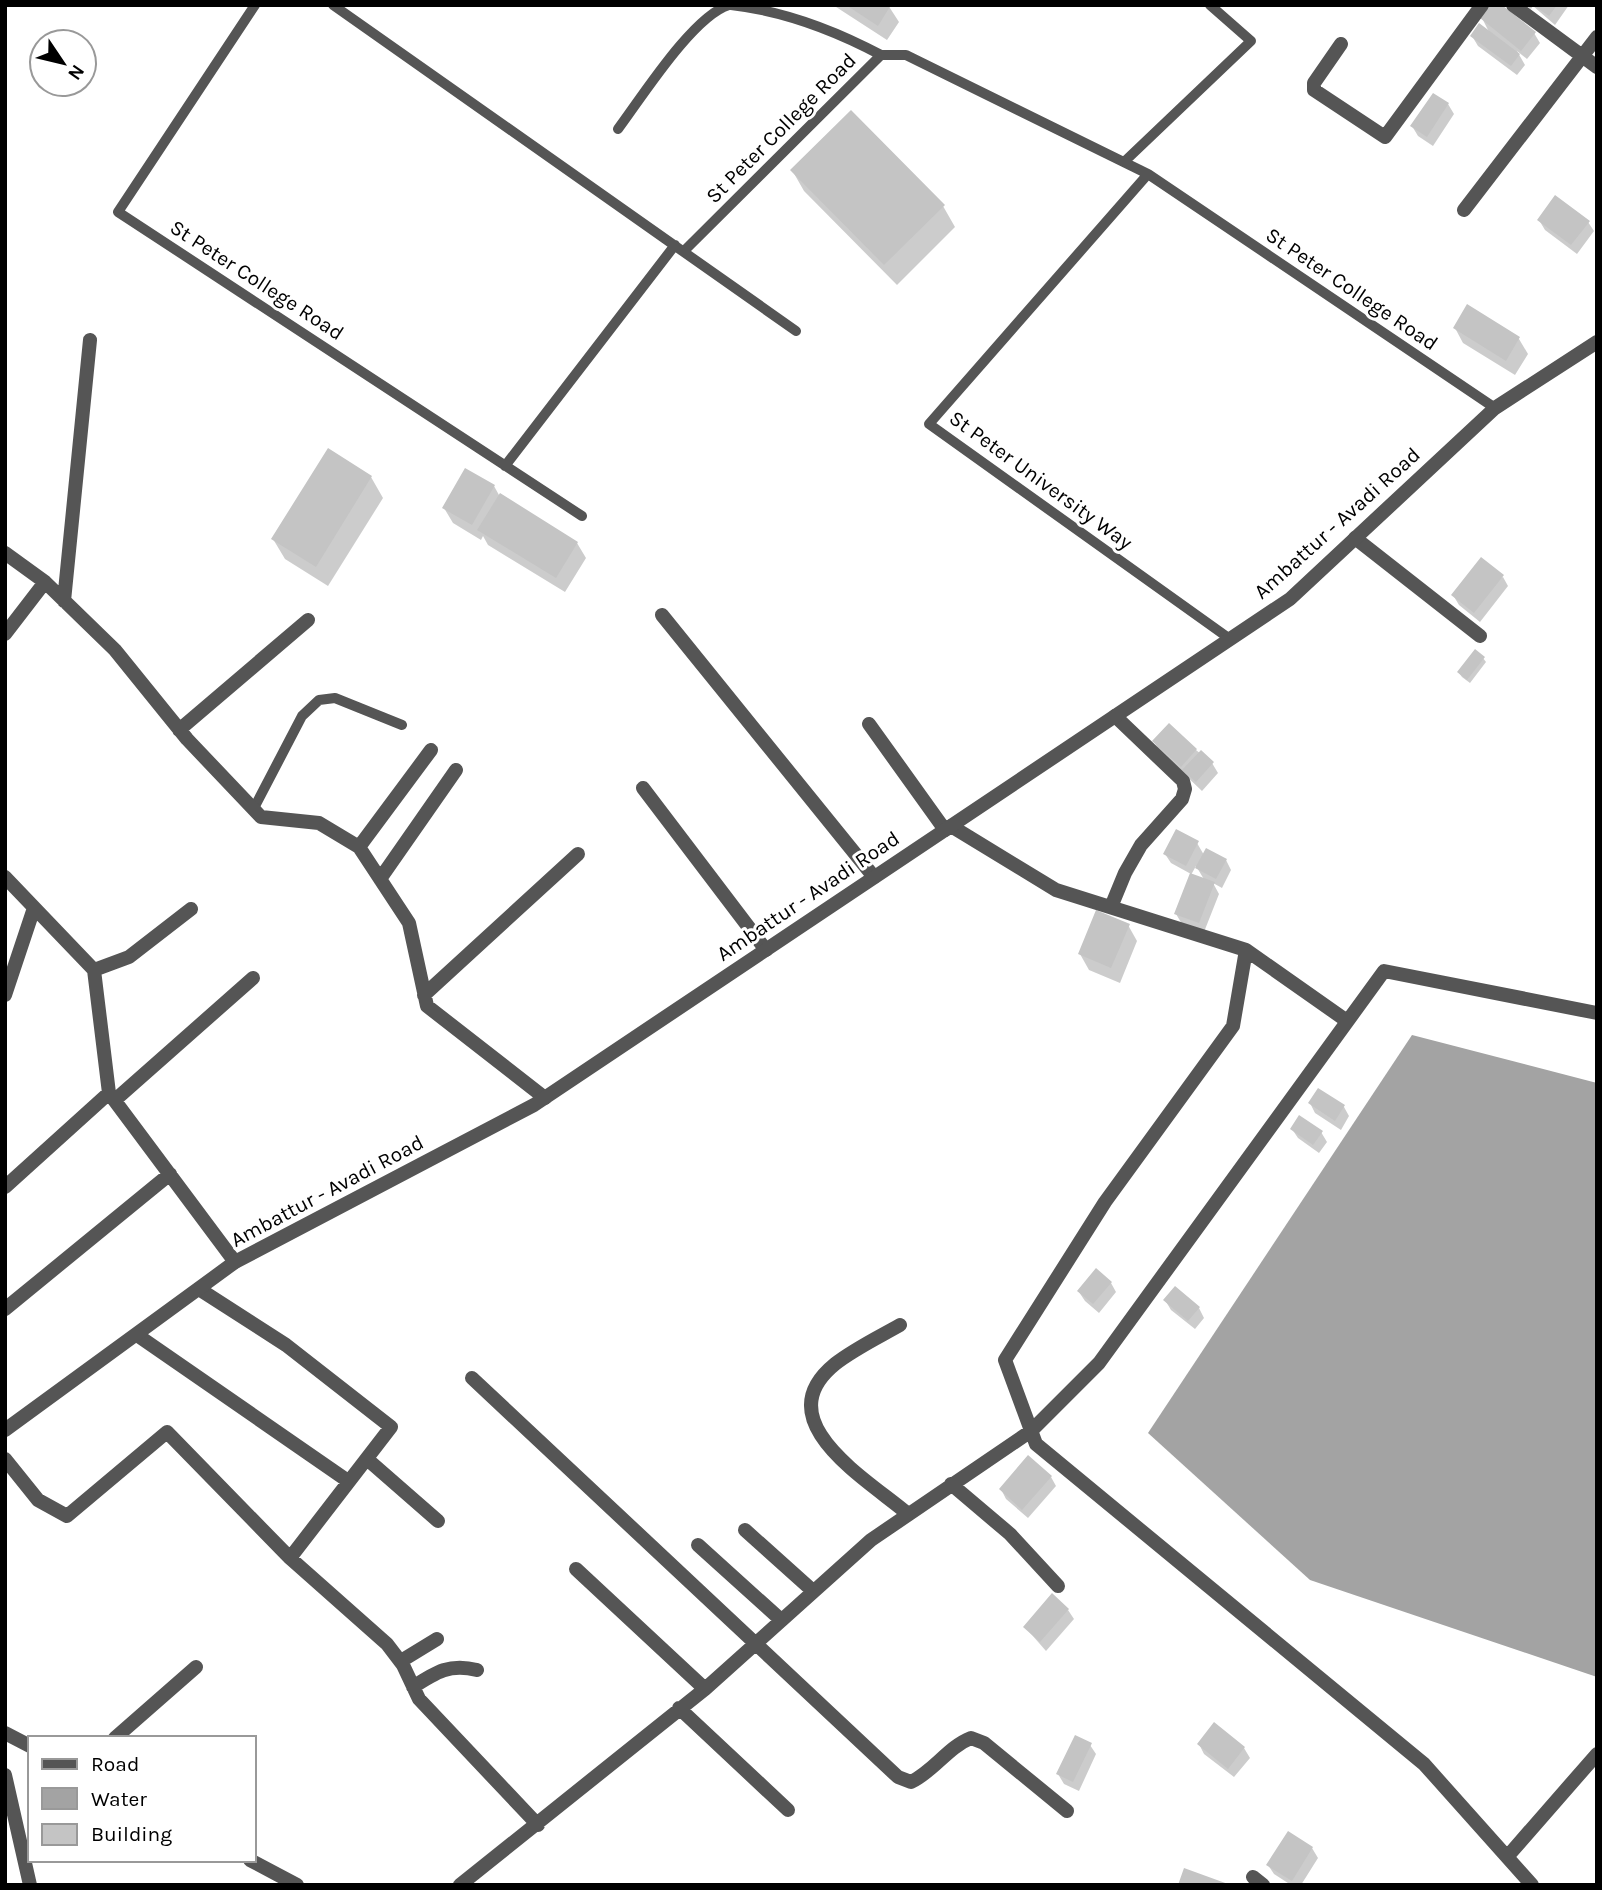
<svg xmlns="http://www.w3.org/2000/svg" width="1602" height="1890" font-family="Karla,sans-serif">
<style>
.water{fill:#a3a3a3}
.shadow{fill:#0003;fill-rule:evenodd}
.building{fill:#c4c4c4}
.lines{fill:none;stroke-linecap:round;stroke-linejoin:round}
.service{stroke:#555;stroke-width:10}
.minor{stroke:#555;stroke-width:14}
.tertiary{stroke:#555;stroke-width:14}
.labels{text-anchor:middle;stroke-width:6;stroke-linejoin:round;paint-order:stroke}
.street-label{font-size:21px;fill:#000;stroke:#fff}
</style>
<rect width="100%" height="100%" fill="#fff"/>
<!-- water -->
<path class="water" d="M1412,1035L1597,1083V1677L1310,1580L1148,1433Z"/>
<!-- shadow -->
<path class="shadow" d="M833,5H888L899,22L887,40Z
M1526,5H1569L1555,25L1533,6L1531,9Z
M1482,18L1534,33L1540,43L1527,59L1517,51L1525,65L1517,75L1478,46L1472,36L1490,34Z
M1448,104L1454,114L1433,146L1418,136L1412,126Z
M792,170L943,206L955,227L897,285L804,191Z
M1539,220L1588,222L1594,231L1577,254L1545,230Z
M1468,307L1519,339L1528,354L1515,375L1463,343L1455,328Z
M371,477L383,498L328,586L285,559L273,539Z
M494,486L499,495L577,543L586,558L565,592L488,545L483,536L481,540L453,523L444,508Z
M1503,577L1508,586L1480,622L1459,605L1453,595Z
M1483,658L1486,662L1470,683L1462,677L1459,673Z
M1154,742L1196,750L1212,763L1218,773L1202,791L1160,751Z
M1197,843L1204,855L1226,860L1231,870L1222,888L1213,883L1219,894L1204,932L1182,924L1176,914L1191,874L1171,863L1165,854ZM1196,866L1205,881L1191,875Z
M1128,925L1137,941L1120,983L1089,970L1080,954Z
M1310,1103L1344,1107L1349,1116L1341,1130L1315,1113Z
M1292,1129L1321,1132L1327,1142L1319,1153L1298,1138Z
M1111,1283L1116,1292L1099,1313L1085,1301L1079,1292Z
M1165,1300L1199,1308L1204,1318L1195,1329L1171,1310Z
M1051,1477L1056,1486L1028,1518L1006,1499L1001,1489Z
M1068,1610L1074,1619L1046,1651L1025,1627Z
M1199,1744L1244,1748L1250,1758L1234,1777L1204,1754Z
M1090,1745L1096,1754L1079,1791L1064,1784L1058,1774Z
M1312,1848L1318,1858L1301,1885H1291L1274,1874L1268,1865Z"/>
<!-- building -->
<path class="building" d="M846,5H891L878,26Z
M1490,5H1502L1536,32L1521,51L1480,18Z
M1533,5H1557L1549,16Z
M1479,23L1520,54L1511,66L1470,36Z
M1433,93L1449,103L1427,137L1410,126Z
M851,110L945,205L884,265L790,170Z
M1555,195L1590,221L1571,245L1537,220Z
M1467,304L1520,337L1506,361L1453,328Z
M328,448L372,476L316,567L271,539Z
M465,468L495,485L472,525L442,508Z
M500,493L578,542L556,578L477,530Z
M1481,557L1504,575L1474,613L1451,595Z
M1475,649L1485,657L1467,680L1457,672Z
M1169,723L1197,749L1181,767L1152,741Z
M1201,750L1214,762L1196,782L1182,770Z
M1176,829L1199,841L1186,866L1163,854Z
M1206,848L1227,859L1216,879L1195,868Z
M1190,873L1215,882L1199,923L1174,914Z
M1096,910L1130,924L1111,968L1078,954Z
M1318,1088L1345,1105L1335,1121L1308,1103Z
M1299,1115L1323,1131L1313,1145L1290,1129Z
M1096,1268L1112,1282L1093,1304L1077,1291Z
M1175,1286L1200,1307L1188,1321L1163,1300Z
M1028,1455L1052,1476L1022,1510L999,1489Z
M1052,1593L1069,1609L1040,1642L1023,1627Z
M1214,1722L1245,1747L1228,1769L1197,1744Z
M1075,1735L1092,1743L1073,1782L1056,1774Z
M1288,1831L1313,1847L1292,1881L1266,1865Z
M1184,1868L1228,1884V1885H1178Z"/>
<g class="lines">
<!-- service -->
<path class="service" d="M255,5L118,212L582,516
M333,5L796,331
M731,5C784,11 834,30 881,55
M618,129C642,97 693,16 729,5
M1124,162L1251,41L1210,5
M1148,174L929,424L1230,639
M684,251L881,55H906L1148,174L1495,408
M505,466L675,245
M253,810L302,716L319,700L335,698L402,725"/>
<!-- minor -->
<path class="minor" d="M1513,5L1597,67
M1341,44L1314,83V90L1385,137L1482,5
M1464,210L1597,37
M1355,538L1480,636
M5,553L45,582L115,650L187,739L261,817L319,823L359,847L409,923L427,1006L545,1098
M64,601L90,340
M662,615L874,877
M5,634L45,582
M869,724L945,830
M179,730L308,620
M643,788L766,950
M951,826L1056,890L1246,950L1233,1026L1105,1202L1005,1360L1036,1444L1424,1764L1532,1885
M359,847L431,750
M5,877L94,970L109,1093
M380,879L456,770
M1111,907L1125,873L1141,845L1182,799L1185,789L1183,781L1115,716
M1246,950L1347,1021
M94,970L129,957L191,909
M5,995L34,908
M424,995L578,854
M115,1100L253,978
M5,1187L109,1093L235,1262
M199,1289L286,1345L391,1427L290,1558
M5,1309L170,1174
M900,1325C879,1337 854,1349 835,1364C765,1421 867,1479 908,1514
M137,1335L348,1481
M472,1378L898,1777L911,1782C934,1771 948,1747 971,1738L984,1743L1067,1811
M5,1459L38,1500L67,1516L167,1432L290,1558L387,1644L403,1665L419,1699L538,1825
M367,1459L438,1521
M951,1484L1010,1534L1058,1586
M745,1530L813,1591
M698,1545L780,1619
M576,1569L705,1689
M401,1661L437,1639
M413,1687C436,1672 450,1663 477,1670
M679,1708L788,1810
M5,1733L30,1746
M115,1738L196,1667
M5,1775L30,1885
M1507,1857L1597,1754
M250,1860L297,1885
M1253,1877L1263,1885
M460,1885L705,1689L871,1540L1031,1431L1099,1363L1384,971L1597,1013"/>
<!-- tertiary -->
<path class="tertiary" d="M5,1430L235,1262L534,1105L1290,599L1495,408L1597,342"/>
</g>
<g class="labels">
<!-- street labels -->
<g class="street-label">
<text transform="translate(781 128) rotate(-45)" y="7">St Peter College Road</text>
<text transform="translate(257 280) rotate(33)" y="7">St Peter College Road</text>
<text transform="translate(1352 289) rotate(34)" y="7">St Peter College Road</text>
<text transform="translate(1041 480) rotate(36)" y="7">St Peter University Way</text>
<text transform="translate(1337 523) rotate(-42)" y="7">Ambattur - Avadi Road</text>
<text transform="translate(808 896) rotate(-34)" y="7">Ambattur - Avadi Road</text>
<text transform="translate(327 1191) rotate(-28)" y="7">Ambattur - Avadi Road</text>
</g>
</g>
<!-- border -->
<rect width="1602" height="1890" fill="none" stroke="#000000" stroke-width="14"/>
<!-- legend -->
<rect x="28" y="1736" width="228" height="126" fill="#ffffff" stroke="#999999" stroke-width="2"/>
<rect x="42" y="1759" width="35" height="10" fill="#555555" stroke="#999999" stroke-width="2"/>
<text x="91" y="1771" font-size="21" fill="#000000">Road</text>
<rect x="42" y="1788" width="35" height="21" fill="#a3a3a3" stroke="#999999" stroke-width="2"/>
<text x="91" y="1806" font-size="21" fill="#000000">Water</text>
<rect x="42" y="1824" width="35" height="21" fill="#c4c4c4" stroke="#999999" stroke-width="2"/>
<text x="91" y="1841" font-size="21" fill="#000000">Building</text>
<!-- north arrow -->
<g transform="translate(63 63) rotate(125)"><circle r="33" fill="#ffffff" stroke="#999999" stroke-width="2"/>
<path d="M0-5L12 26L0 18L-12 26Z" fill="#000000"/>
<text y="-10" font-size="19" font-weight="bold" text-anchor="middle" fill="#000000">N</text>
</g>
</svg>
